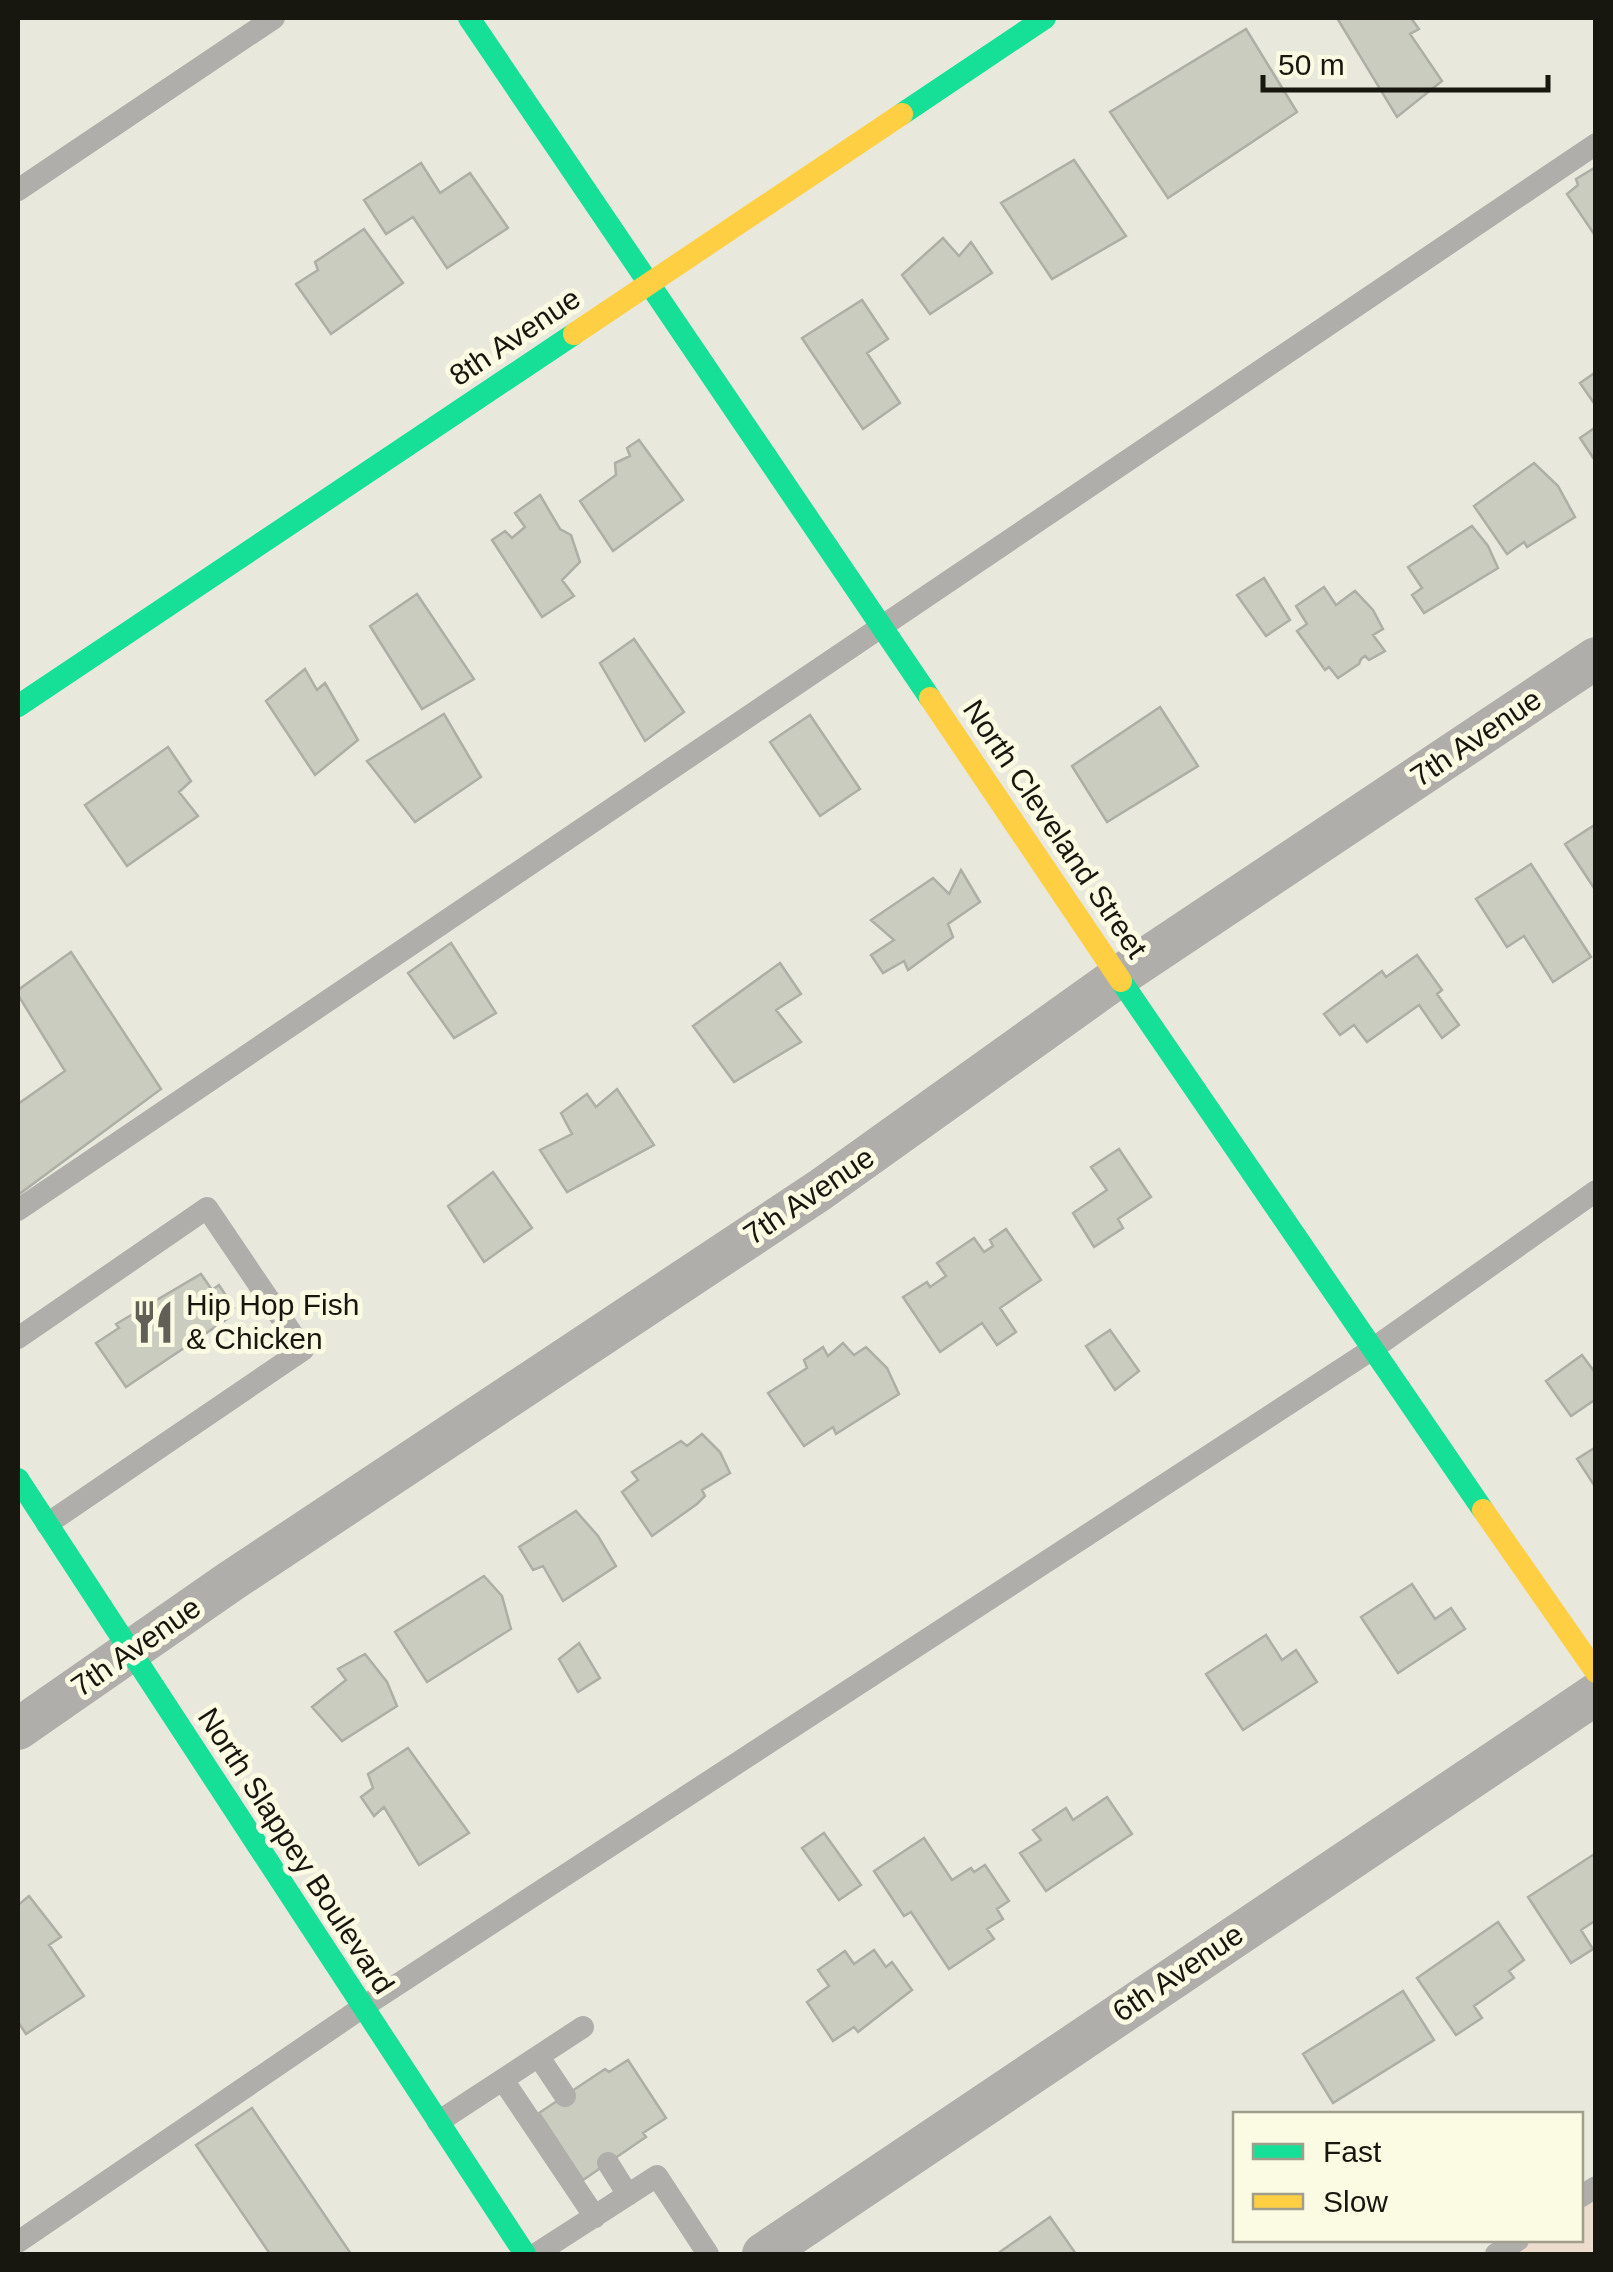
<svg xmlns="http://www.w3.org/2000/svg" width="1613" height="2272" font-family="Arial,sans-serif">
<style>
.park{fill:url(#park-tufts)}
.building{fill:#c9ccbf;stroke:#adafa6;stroke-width:2.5}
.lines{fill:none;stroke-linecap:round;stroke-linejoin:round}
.lane{stroke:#b0aeaa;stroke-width:22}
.street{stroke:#b0aeaa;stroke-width:42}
.fast{stroke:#16e098;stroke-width:22}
.slow{stroke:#ffcf43;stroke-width:22}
.labels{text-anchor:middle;stroke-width:10;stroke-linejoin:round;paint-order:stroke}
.street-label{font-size:30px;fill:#17170f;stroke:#fbfae3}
.poi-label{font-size:30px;fill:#17170f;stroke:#fbfae3;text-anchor:start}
</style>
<defs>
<pattern id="park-tufts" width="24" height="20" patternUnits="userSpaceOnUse" patternTransform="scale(2.5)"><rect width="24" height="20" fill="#ebdccd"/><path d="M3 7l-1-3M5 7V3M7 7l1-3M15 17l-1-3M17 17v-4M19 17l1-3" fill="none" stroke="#c9bcaf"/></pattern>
</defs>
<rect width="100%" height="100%" fill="#e8e8dc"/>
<!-- park -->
<path class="park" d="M1595,2191V2254H1503L1525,2240H1580L1581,2202Z"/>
<!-- building -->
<path class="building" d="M1337,18H1411L1419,29L1410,34L1442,81L1397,117Z
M1246,29L1297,112L1168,198L1110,112Z
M1074,160L1126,236L1052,279L1001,203Z
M421,163L440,193L470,173L508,228L447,268L413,217L386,234L364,200Z
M1596,167V237L1567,194L1578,185L1576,179Z
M364,229L403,283L331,334L296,284L318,270L315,262Z
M943,238L959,256L971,242L992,273L930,314L902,275Z
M862,300L888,339L867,353L900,403L863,429L802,338Z
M1596,372V406L1580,383Z
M1596,427V462L1580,438Z
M639,440L683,500L613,551L580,501L616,475L615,463L630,456L627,448Z
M1534,463L1558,486L1575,517L1527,547L1524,542L1507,554L1474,506Z
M540,495L560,529L571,535L580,562L562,580L574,596L542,617L492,540L505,531L512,538L525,527L515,513Z
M1472,526L1488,546L1498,568L1424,613L1412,595L1422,588L1408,567Z
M1264,578L1290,620L1266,636L1237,595Z
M1324,587L1336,605L1355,591L1373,610L1383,629L1373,635L1385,651L1369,660L1365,656L1361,659L1359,664L1338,678L1329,667L1325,670L1297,631L1307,624L1296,606Z
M417,594L474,679L422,709L370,626Z
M634,639L684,712L645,741L600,663Z
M305,669L317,690L325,683L358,740L315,775L266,701Z
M1160,707L1198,766L1107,822L1072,766Z
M444,714L481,777L415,822L367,761Z
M810,715L860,789L820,816L770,742Z
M168,747L191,781L179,792L198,816L127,866L85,805Z
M1593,826L1596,830V891L1565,844Z
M1531,864L1591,957L1553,982L1524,936L1507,947L1476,899Z
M961,870L980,902L948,924L953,937L908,970L904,961L883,973L871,955L894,940L871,920L933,878L949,894Z
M451,943L496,1013L454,1038L408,973Z
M71,952L161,1089L18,1195V1104L65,1071L18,995V990Z
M1417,955L1442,990L1437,994L1459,1025L1442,1038L1419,1005L1367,1042L1354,1025L1340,1035L1324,1014L1382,971L1386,977Z
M780,963L801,994L776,1010L801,1042L734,1082L693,1026Z
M617,1089L654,1145L567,1192L540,1150L572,1134L561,1113L587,1094L596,1107Z
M1119,1149L1151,1197L1118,1219L1123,1228L1094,1247L1073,1213L1107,1190L1091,1167Z
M493,1172L532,1228L484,1262L448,1206Z
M1006,1229L1041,1280L1000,1308L1016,1332L997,1345L982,1323L940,1352L903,1297L927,1282L930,1287L946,1276L937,1263L974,1238L984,1252L993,1246L990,1240Z
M201,1274L212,1290L219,1285L234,1308L228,1313L230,1317L126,1387L96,1343L119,1328L116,1324Z
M1110,1330L1139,1371L1115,1390L1086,1346Z
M843,1343L854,1355L866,1347L887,1368L899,1394L836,1434L833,1427L804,1446L768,1393L807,1368L804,1360L823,1347L828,1356Z
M1582,1355L1596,1374V1399L1571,1416L1546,1381Z
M702,1434L720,1452L730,1473L702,1490L705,1496L697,1504L652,1536L622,1492L638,1480L632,1472L681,1441L687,1446Z
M1596,1447V1488L1577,1459Z
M576,1511L598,1536L616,1566L563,1601L543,1566L533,1570L519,1547Z
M484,1576L502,1596L511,1629L427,1682L395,1632Z
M1412,1584L1435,1619L1451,1608L1465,1629L1398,1673L1361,1617Z
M1266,1635L1282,1660L1296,1650L1317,1682L1243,1730L1206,1674Z
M579,1643L600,1678L578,1692L559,1659Z
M365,1654L387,1682L397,1706L342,1741L312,1707L346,1680L338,1669Z
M408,1748L469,1833L419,1865L384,1807L374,1816L361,1797L373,1788L368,1774Z
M1107,1797L1132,1834L1046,1891L1020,1853L1041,1840L1033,1830L1066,1808L1073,1820Z
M824,1833L861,1885L839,1900L802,1848Z
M924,1838L952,1880L971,1868L974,1872L985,1865L1009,1901L997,1909L1003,1919L987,1929L994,1939L949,1969L911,1912L904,1916L874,1871Z
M1596,1853V1920L1581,1930L1593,1949L1571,1963L1528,1897Z
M29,1896L61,1937L49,1945L84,1996L26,2034L18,2022V1905Z
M1498,1922L1524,1960L1509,1971L1514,1978L1474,2006L1482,2018L1456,2035L1417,1978Z
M874,1950L886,1967L892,1962L912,1990L858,2032L854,2027L833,2041L807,2002L829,1986L818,1970L845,1951L854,1964Z
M1403,1991L1434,2040L1333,2103L1303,2054Z
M628,2060L666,2118L643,2133L646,2137L583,2180L539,2113L605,2069L609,2072Z
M252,2108L351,2254H270L196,2145Z
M1050,2217L1076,2254H997Z"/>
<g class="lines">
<!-- lane -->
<path class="lane" d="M18,190L274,18
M18,1210L1596,144
M18,1338L207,1208L303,1350L47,1524
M539,2057L565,2096
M503,2080L595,2217
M438,2122L583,2027
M608,2163L628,2195
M1580,2197L1596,2187
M18,2242L363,2007L1371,1350L1596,1191
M536,2254L657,2176L708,2254
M1496,2254L1518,2240"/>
<!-- street -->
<path class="street" d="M18,1729L231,1581L820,1190L1118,977L1596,658
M763,2254L1596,1694"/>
<!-- fast -->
<path class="fast" d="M469,18L930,698
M902,114L1045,18
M18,706L574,334
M1121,981L1483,1510
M18,1479L525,2254"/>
<!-- slow -->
<path class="slow" d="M574,334L902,114
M930,698L1121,981
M1483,1510L1596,1672"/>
</g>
<!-- icons -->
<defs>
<g id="restaurant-bare" transform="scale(3.45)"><path d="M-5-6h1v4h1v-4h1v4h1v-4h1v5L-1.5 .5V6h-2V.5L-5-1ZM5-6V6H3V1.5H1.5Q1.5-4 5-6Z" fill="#606057" stroke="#fbfae3" stroke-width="2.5" paint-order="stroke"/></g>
</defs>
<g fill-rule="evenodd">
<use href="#restaurant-bare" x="153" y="1322"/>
</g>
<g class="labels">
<!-- street labels -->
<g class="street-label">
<text transform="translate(515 337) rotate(-34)" y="10">8th Avenue</text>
<text transform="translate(1476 738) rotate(-34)" y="10">7th Avenue</text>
<text transform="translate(1055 829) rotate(56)" y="10">North Cleveland Street</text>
<text transform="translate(809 1196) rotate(-34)" y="10">7th Avenue</text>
<text transform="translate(136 1647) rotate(-35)" y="10">7th Avenue</text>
<text transform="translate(296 1851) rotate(57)" y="10">North Slappey Boulevard</text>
<text transform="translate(1178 1973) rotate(-34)" y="10">6th Avenue</text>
</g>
<!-- poi labels -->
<g class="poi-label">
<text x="186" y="1315">Hip Hop Fish<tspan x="186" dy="34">&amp; Chicken</tspan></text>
</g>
</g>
<!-- border -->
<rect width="1613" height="2272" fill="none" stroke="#17170f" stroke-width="40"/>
<!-- legend -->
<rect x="1233" y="2112" width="350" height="130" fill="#fbfae3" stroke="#a09f8e" stroke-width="2.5"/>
<rect x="1253" y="2144" width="50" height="15" fill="#16e098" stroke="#a09f8e" stroke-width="2.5"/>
<text x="1323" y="2162" font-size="30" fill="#17170f">Fast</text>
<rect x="1253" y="2194" width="50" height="15" fill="#ffcf43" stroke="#a09f8e" stroke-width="2.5"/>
<text x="1323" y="2212" font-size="30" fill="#17170f">Slow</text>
<!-- scale -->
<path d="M1263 75v15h285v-15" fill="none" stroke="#17170f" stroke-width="5"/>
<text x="1278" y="75" font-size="30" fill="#17170f" stroke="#fbfae3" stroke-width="8" paint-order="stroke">50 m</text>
</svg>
